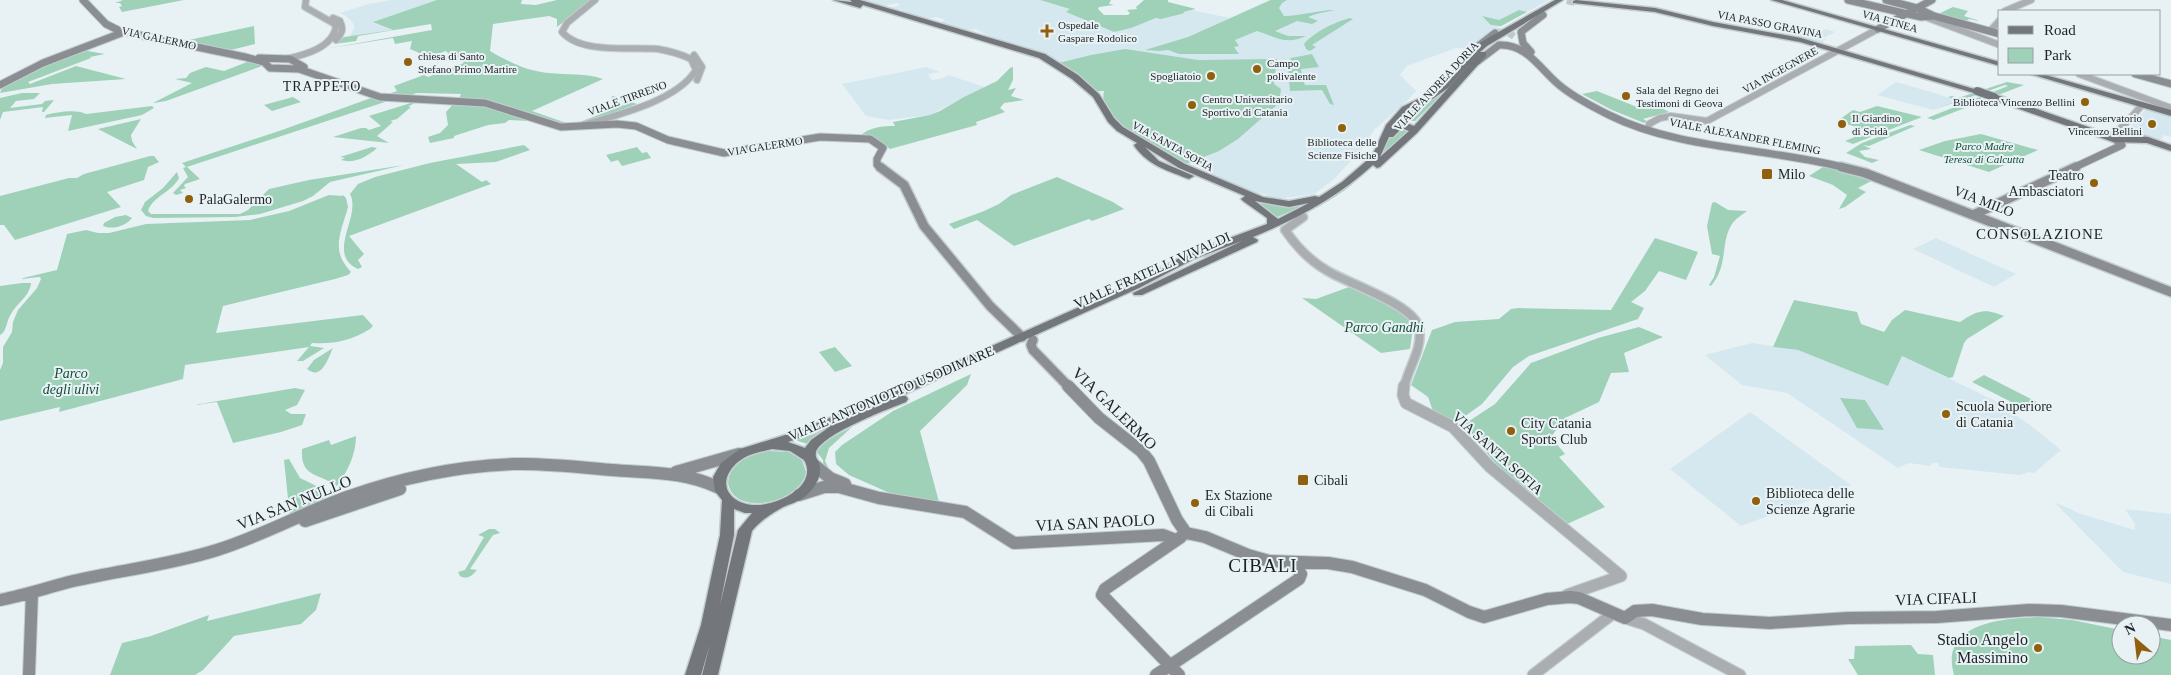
<svg xmlns="http://www.w3.org/2000/svg" width="2171" height="675" font-family="'Times New Roman',serif">
<style>
.built{fill:#d6e8ef}
.green{fill:#9ed1b8}
.lines{fill:none;stroke-linecap:round;stroke-linejoin:round}
.secondary-tunnel{stroke:#c0c8cb;stroke-width:7;stroke-dasharray:7 4;stroke-linecap:butt}
.primary-tunnel{stroke:#c0c8cb;stroke-width:8;stroke-dasharray:8 4;stroke-linecap:butt}
.tertiary-far2-casing{stroke:#c4cdcf;stroke-width:8}
.tertiary-far1-casing{stroke:#c4cdcf;stroke-width:11}
.tertiary-casing{stroke:#c4cdcf;stroke-width:13}
.secondary-far2-casing{stroke:#c4cdcf;stroke-width:9}
.secondary-far1-casing{stroke:#c4cdcf;stroke-width:12}
.secondary-casing{stroke:#c4cdcf;stroke-width:14}
.primary-casing{stroke:#c4cdcf;stroke-width:3}
.tertiary-far2{stroke:#abaeb1;stroke-width:6}
.tertiary-far1{stroke:#abaeb1;stroke-width:8}
.tertiary{stroke:#abaeb1;stroke-width:11}
.secondary-far2{stroke:#8a8e92;stroke-width:7}
.secondary-far1{stroke:#8a8e92;stroke-width:9}
.secondary{stroke:#8a8e92;stroke-width:12}
.primary{fill:#73777c;fill-rule:evenodd}
.primary-bridge-casing{stroke:#c4cdcf;stroke-width:10;stroke-linecap:butt}
.primary-bridge{stroke:#73777c;stroke-width:8}
.poi-dot{fill:#90600d;stroke:#e8f2f5;stroke-width:2}
.labels{text-anchor:middle;stroke-width:4;stroke-linejoin:round;paint-order:stroke}
.far-street-label{font-size:11px;fill:#1f2224;stroke:#e8f2f5}
.far-poi-label{font-size:11px;fill:#1f2224;stroke:#e8f2f5;text-anchor:start}
.far-park-label{font-size:11px;font-style:italic;fill:#134b35;stroke:#e8f2f5}
.far-quarter-label{font-size:14px;letter-spacing:1px;fill:#1f2224;stroke:#e8f2f5}
.poi-label{font-size:14px;fill:#1f2224;stroke:#e8f2f5;text-anchor:start}
.street-label{font-size:14px;fill:#1f2224;stroke:#e8f2f5}
.park-label{font-size:14px;font-style:italic;fill:#134b35;stroke:#e8f2f5}
.neighbourhood-label{font-size:15px;letter-spacing:1px;fill:#1f2224;stroke:#e8f2f5}
.near-street-label{font-size:16px;fill:#1f2224;stroke:#e8f2f5}
.near-poi-label{font-size:16px;fill:#1f2224;stroke:#e8f2f5;text-anchor:end}
.near-quarter-label{font-size:19px;letter-spacing:1px;fill:#1f2224;stroke:#e8f2f5}
</style>
<rect width="100%" height="100%" fill="#e8f2f5"/>
<!-- built -->
<path class="built" d="M391,0H438L374,22L394,30L349,37L354,29V24L346,16L340,13L369,4Z
M863,0H1040L1071,9L1066,12L1114,32L1157,18L1191,10L1230,18L1269,0H1549L1494,30L1470,49L1456,48L1407,66L1400,75L1416,91L1407,101L1374,130L1362,149L1333,180L1314,194L1278,199L1266,197L1267,195L1260,193L1257,195L1201,173L1205,166L1194,162L1190,164L1104,101V91L1099,92L1039,51L995,40L976,29L965,31L939,23L945,20L941,18L936,17L927,19L900,11L903,10L901,9L896,10L889,8L900,5L898,3L884,6Z
M1826,29L1835,32L1823,38L1826,39L1822,43L1789,35L1795,33L1803,35L1812,31L1819,33Z
M926,67L940,72L928,74L932,80L943,78L948,75L985,87L930,115L889,120L866,116L842,84Z
M1896,82L1938,94L1958,101L1933,110L1877,95Z
M2147,108L2171,115V137L2162,135L2163,138L2157,140L2128,130Z
M1936,238L1971,254L2016,274L1994,287L1913,249Z
M1752,343L1798,350L1888,386L1902,356L2002,404L2009,411L2029,424L2061,450L2034,473L2029,472L2019,475L1940,467L1938,463H1931V466L1909,463L1898,468L1787,393L1742,385L1705,355Z
M1750,412L1851,485L1741,526L1670,469Z
M2054,502L2081,514L2135,530L2134,526H2136L2125,509L2171,514V584L2123,572Z"/>
<!-- green -->
<path class="green" d="M123,0H184L122,12L119,7L122,6L120,3H115Z
M437,0H522L521,4L536,5L557,0H591L557,27V19L549,16L493,24L490,51C509,62 526,71 548,73C567,75 586,73 603,79L532,111L572,125L629,103L611,97L613,96L637,104L585,123L571,125L549,121L492,102L459,98L461,94L416,93L407,97L385,95L397,91L394,86L424,75L428,77L464,63L452,57L446,51L429,57L410,49L412,41L395,44L393,38L325,49L432,30L431,24L358,36L356,41L334,44L344,37L393,30L373,22Z
M1040,0H1111L1109,4L1114,5L1099,7L1098,9L1104,15H1128L1130,13L1127,10L1137,9L1136,7L1144,0H1168V2L1196,9L1183,12L1185,13L1161,19L1156,18L1131,28L1114,32L1066,12L1070,9Z
M1271,0H1287L1282,3L1279,8L1284,16C1301,16 1318,10 1335,10C1326,12 1317,13 1308,17L1318,21L1312,24L1297,21L1275,31L1288,36H1306C1286,45 1278,38 1257,31L1235,40L1239,46L1234,47L1239,54H1179L1168,50L1159,51L1145,50L1188,37Z
M1953,7L1968,11L1964,16L1980,21L1969,19L1965,22L1938,14Z
M1519,10L1527,12L1501,26L1491,25L1482,16L1499,20Z
M1350,18L1353,19L1312,45L1316,47L1310,51L1306,49L1304,44C1314,32 1335,22 1350,18Z
M254,26L255,44L227,51L184,41Z
M1125,49L1198,60L1277,59L1274,84L1281,89L1279,103L1238,139L1219,151L1186,164C1164,153 1096,121 1104,91H1095L1059,63L1091,55Z
M82,50L105,54L90,57L91,58L28,82L30,84L76,66L126,79L52,84L0,93L2,88L27,72Z
M1312,54L1319,67L1301,69L1303,79H1289L1288,64L1291,58Z
M252,60L262,66L166,101L153,103L192,83L175,79L186,78L190,73L206,67L224,71Z
M1013,67V80L1008,90L1016,88L1011,96L1024,100L1004,103L1000,108L1005,112L976,122L977,125L890,149L877,139L859,137C868,127 883,126 895,126L893,122L930,115L940,111L964,97L997,81L1010,68Z
M1303,80L1305,85H1326L1334,105L1330,104L1322,90L1290,91L1289,81Z
M2007,82L2024,85L1934,120L1927,118L2008,86L2005,85L1933,110L1957,101L1948,97L1952,96L1958,98Z
M1453,83L1415,121H1406L1401,118L1409,110L1437,95Z
M1597,91L1637,107L1652,103L1669,112L1643,119L1647,121L1644,123L1612,110L1582,94Z
M22,93H40L34,99L16,101L10,108L42,104L45,101L54,100L44,112H42L43,107L3,112L0,120V98Z
M293,97L301,102L272,111L264,105Z
M371,98L391,100L187,167L200,179L185,184L184,186L186,188L180,190L183,193L176,195L173,193L188,177L183,168L186,167L182,163L282,130Z
M417,101L408,107H411L397,119L390,121L393,122L377,136L389,143L333,137L361,128H366L369,130L381,126L369,116Z
M455,102L480,105L529,121L509,120L505,123L488,125L454,136V138L430,143L428,137L440,133L448,125L446,112Z
M152,106L154,108L142,115L68,131L72,115L45,118L46,115C57,112 76,109 86,114Z
M1877,106L1922,117L1853,144L1845,141L1869,131L1837,121L1853,110L1860,112Z
M141,119L131,135L132,141L137,149L98,129Z
M1910,125L1915,126L1869,146L1863,145L1871,149L1859,151L1865,157L1879,160L1872,163L1846,153L1862,143Z
M1399,127L1410,131C1388,150 1369,172 1345,190C1304,219 1254,237 1209,257H1200L1199,256L1315,207C1349,187 1378,163 1396,128Z
M1981,134L2038,150L1989,172L1919,150L1945,141Z
M524,145L530,150L496,162L456,164L482,182L486,180L491,184L349,236L364,254L358,260L362,267L358,269C325,254 362,216 350,194L358,184L375,177L430,163Z
M372,147L377,148C367,157 354,164 341,160L345,158L340,157Z
M637,147L642,153L647,152L651,158L622,166L618,160L611,162L606,155Z
M150,156H154L159,162L148,167L144,180L107,192L121,207L15,240L4,225H0V196L69,178H77L84,174Z
M404,165L330,182L313,196L303,201L260,214L235,217L153,218L146,216L141,210L145,202L163,188L177,172L179,178C172,192 153,196 148,211L151,214H240L248,210L269,189L309,180Z
M1826,165L1875,179L1858,188L1866,192L1845,207L1839,209L1847,195L1833,185L1809,176Z
M1057,177L1113,202L1124,209L1092,221L1089,219L1014,246L977,220L954,229L949,224L984,211L999,204L1011,195Z
M329,195L342,196L343,195L346,198L348,207C341,233 330,250 351,272L348,275L335,279L223,306L216,333L363,315L373,326L370,329C350,341 335,344 312,343L310,346L324,348L303,361H297L309,347L185,365L183,379L59,412L60,407L0,421V370L3,363V347L12,332L13,322L18,310L37,288L41,279L40,277L19,279L57,270L67,234L86,230L98,233H109L146,224L250,220L289,211Z
M1256,201L1287,206L1305,205L1275,218L1254,202Z
M1715,202L1728,210L1747,211C1742,215 1735,219 1732,224C1720,242 1729,265 1711,286L1709,285L1714,277L1720,256L1712,254L1707,226L1712,203Z
M126,215L132,218C126,226 113,230 103,226L104,223L115,217Z
M1655,238L1698,252L1686,280L1659,271L1645,291L1631,302L1644,308L1638,319L1529,356L1513,367L1482,404L1454,424L1434,414L1428,397L1411,385L1432,330L1455,322L1499,319L1511,309L1518,308L1611,310Z
M22,283H31C30,296 17,303 11,314C6,321 7,332 0,335V286Z
M1349,287C1365,292 1408,309 1412,326C1413,333 1411,342 1410,349L1381,353L1302,298L1316,299Z
M1124,295L850,419L808,444L794,440L823,430Z
M1794,300L1857,312L1861,324L1884,332L1892,320L1905,310L1960,322C1978,310 1984,308 2004,316L1967,339L1964,343L1953,377L1949,378L1902,356L1888,386L1798,350L1773,347Z
M1639,327L1663,337L1624,353L1629,372L1611,373L1599,402L1565,418L1551,437L1565,454L1559,457L1605,507L1567,524L1496,464L1463,425L1495,404L1531,363L1598,338Z
M835,347L852,366L835,372L819,352Z
M333,348C328,358 322,381 307,369L314,360Z
M971,374L967,385L920,431L939,502L894,495L849,475L836,464L835,452L842,445L893,411Z
M1984,375L2037,402L2025,409L1972,382Z
M295,388L305,390L297,405L285,410L291,414H306L302,425L281,432L233,443L217,402L194,405Z
M1840,398L1865,400L1884,430L1857,428Z
M852,427L829,448L825,461L830,471H824L823,460L816,451L820,444Z
M356,436C356,454 348,471 337,486C319,473 300,478 302,449L329,440L331,445Z
M770,451L789,452L802,460L806,472C801,503 734,518 728,483C730,462 752,453 770,451Z
M289,459L300,478L335,495L290,518L284,460Z
M489,529H495L500,533L493,535L470,569L477,570C472,576 467,580 460,576L458,572L465,570L484,537L478,535Z
M321,593L316,610L301,624L234,636L203,670L195,675H110L122,643L151,636L209,615L207,621Z
M2040,617L2072,620L2121,630V655H2151V636L2171,640V675H1954C1939,622 2005,618 2040,617Z
M1911,645L1918,654L1933,655L1935,675H1858L1848,659H1854L1855,646Z"/>
<g class="lines">
<!-- secondary-tunnel -->
<path class="secondary-tunnel" d="M1497,32L1509,33L1515,37"/>
<!-- primary-tunnel -->
<path class="primary-tunnel" d="M1567,0L1575,2"/>
<!-- tertiary-far2 casing -->
<g class="tertiary-far2-casing">
<path id="tertiary-far2" d="M2005,11L2031,0
M333,18L340,21C344,30 342,33 336,40
M1928,18L2000,45
M1990,31L2000,20
M694,55L702,67L697,80
M286,59C304,55 333,48 336,26L333,23L305,7L306,0
M2079,74L2171,108
M2128,121L2142,105
M583,125C617,115 677,101 696,70L691,59C680,54 670,51 658,49C630,47 581,54 562,32L567,23L595,0
M2122,128L2129,133L2148,140
M1648,129L1649,124L1660,118L1671,116L1707,121L1878,29
M2113,138V135L2127,122"/>
</g>
<!-- tertiary-far1 casing -->
<g class="tertiary-far1-casing">
<path id="tertiary-far1" d="M1303,217L1285,230C1296,246 1309,260 1326,270C1348,284 1414,304 1419,328C1423,349 1408,368 1404,388"/>
</g>
<!-- tertiary casing -->
<g class="tertiary-casing">
<path id="tertiary" d="M1404,386L1403,395L1406,403L1453,427L1490,467L1621,576
M1567,595L1621,576
M1625,618L1644,624L1740,675
M1533,675L1611,615"/>
</g>
<!-- secondary-far2 casing -->
<g class="secondary-far2-casing">
<path id="secondary-far2" d="M83,0L106,24L120,31L245,57L264,62L270,68L299,69L380,97L485,103L561,127L617,124L636,126L668,140L724,153L820,137L870,139L883,148L877,159V165L882,168
M1848,0L1921,17L1934,16L1917,8L1886,0
M1934,16L2000,34
M1878,29L1932,0
M1531,52L1523,43L1521,32L1543,15
M259,58L290,59L304,67
M1478,61L1499,45C1528,43 1542,73 1563,88C1577,99 1593,107 1609,115C1679,150 1771,148 1846,168
M1464,65L1473,50L1495,33
M2135,74L2171,84
M0,85L43,63L124,32
M2073,168L2122,145L2116,140"/>
</g>
<!-- secondary-far1 casing -->
<g class="secondary-far1-casing">
<path id="secondary-far1" d="M880,167L904,185L924,226L990,306L1022,337
M1841,167L1865,173L2171,292
M1973,215L2076,167
M1033,340L1031,345L1033,350L1070,388"/>
</g>
<!-- secondary casing -->
<g class="secondary-casing">
<path id="secondary" d="M1068,386L1099,418L1141,451L1149,461L1177,520L1186,533
M813,464L830,478L845,484
M676,472L739,454
M799,495L824,487H839L879,498L965,512L1014,543L1163,535L1176,540
M305,521L400,489
M1186,533L1205,537L1248,555L1269,561L1328,563L1352,567L1425,590L1469,612L1484,617L1547,599L1570,597L1579,598L1625,618L1635,611L1652,610L1702,619L1770,623L1848,618L1937,617L2029,610L2061,611L2171,625
M0,600C25,595 49,587 73,581C121,570 170,565 217,550C262,536 303,513 347,497C400,478 458,466 514,464C546,463 579,467 612,470C648,473 685,471 719,488
M29,675L32,593
M1156,675L1299,579L1301,574L1293,563
M1179,675L1102,595L1105,589L1181,537"/>
</g>
<!-- primary casing -->
<g class="primary-casing">
<path id="primary" d="M833,0L852,2L850,0H860L1045,54L1078,75L1099,94L1114,118L1123,127L1185,164L1263,197L1289,201L1315,196L1319,197L1342,182L1372,156L1386,125L1402,107L1428,94L1442,84L1481,42L1555,0H1563L1487,46L1480,52H1486V56L1417,133L1380,167L1377,168L1373,165C1338,197 1297,219 1253,237L1258,240L1257,242L1142,295H1134L1133,293L1242,241L1194,259L1139,288L901,396H906L908,399L906,402C888,409 822,434 816,452C815,457 817,458 819,463C823,474 816,486 808,494C798,504 788,503 778,510C768,516 759,522 752,531L718,675H702L710,644L701,675H685L701,625L720,535L722,500L715,491L713,477L721,463L740,449L798,431L832,417L1131,284L1187,254L1267,224V218L1243,201L1241,199L1245,196L1179,168L1145,147L1159,161L1194,176L1189,179L1186,178C1164,169 1150,166 1135,147L1134,145L1137,143L1117,131L1108,122L1093,97L1072,79L1039,58L863,5L860,8ZM1477,56L1414,126L1404,122L1396,124L1408,111L1434,98L1448,88ZM1402,128L1409,131L1380,157L1389,137H1393ZM1255,201L1289,207L1309,203L1278,219ZM828,428L811,440L805,448L788,442ZM772,449L790,451L804,460C810,470 807,480 799,488C784,502 753,512 735,499C715,484 733,461 750,455C757,452 765,451 772,449ZM734,509L745,513H752L738,530L720,605L734,535Z
M1576,0L1655,8L1713,22L1801,38L1981,91L1974,93L1800,42L1713,26L1655,12L1573,3V1Z
M1771,0H1782L2000,62V66Z
M2030,74H2042L2171,110V116Z
M1991,95H1997L2117,137H2148L2171,145V151L2147,143L2113,142L1991,99Z"/>
</g>
<!-- tertiary-far2 -->
<use href="#tertiary-far2" class="tertiary-far2"/>
<!-- tertiary-far1 -->
<use href="#tertiary-far1" class="tertiary-far1"/>
<!-- tertiary -->
<use href="#tertiary" class="tertiary"/>
<!-- secondary-far2 -->
<use href="#secondary-far2" class="secondary-far2"/>
<!-- secondary-far1 -->
<use href="#secondary-far1" class="secondary-far1"/>
<!-- secondary -->
<use href="#secondary" class="secondary"/>
<!-- primary -->
<use href="#primary" class="primary"/>
<!-- primary-bridge casing -->
<g class="primary-bridge-casing">
<path id="primary-bridge" d="M1977,91L1994,97"/>
</g>
<!-- primary-bridge -->
<use href="#primary-bridge" class="primary-bridge"/>
</g>
<!-- markers -->
<g class="poi-dot">
<path d="M1044.5 23.5h5v5h5v5h-5v5h-5v-5h-5v-5h5z"/>
<circle cx="408" cy="62" r="5"/>
<circle cx="1257" cy="69" r="5"/>
<circle cx="1211" cy="76" r="5"/>
<circle cx="1626" cy="96" r="5"/>
<circle cx="2085" cy="102" r="5"/>
<circle cx="1192" cy="105" r="5"/>
<circle cx="1842" cy="124" r="5"/>
<circle cx="2152" cy="124" r="5"/>
<circle cx="1342" cy="128" r="5"/>
<rect x="1761" y="168" width="12" height="12" rx="2.5"/>
<circle cx="2094" cy="183" r="5"/>
<circle cx="189" cy="199" r="5"/>
<circle cx="1946" cy="414" r="5"/>
<circle cx="1511" cy="431" r="5"/>
<rect x="1297" y="474" width="12" height="12" rx="2.5"/>
<circle cx="1756" cy="501" r="5"/>
<circle cx="1195" cy="503" r="5"/>
<circle cx="2038" cy="648" r="5"/>
</g>
<g class="labels">
<!-- far-street labels -->
<g class="far-street-label">
<text transform="translate(1890 21) rotate(16)" y="4">VIA ETNEA</text>
<text transform="translate(1770 24) rotate(11)" y="4">VIA PASSO GRAVINA</text>
<text transform="translate(159 38) rotate(12)" y="4">VIA GALERMO</text>
<text transform="translate(1780 70) rotate(-29)" y="4">VIA INGEGNERE</text>
<text transform="translate(1436 86) rotate(-47)" y="4">VIALE ANDREA DORIA</text>
<text transform="translate(627 98) rotate(-20)" y="4">VIALE TIRRENO</text>
<text transform="translate(1745 136) rotate(11)" y="4">VIALE ALEXANDER FLEMING</text>
<text transform="translate(765 146) rotate(-9)" y="4">VIA GALERMO</text>
<text transform="translate(1173 146) rotate(29)" y="4">VIA SANTA SOFIA</text>
</g>
<!-- far-poi labels -->
<g class="far-poi-label">
<text x="1058" y="29">Ospedale<tspan x="1058" dy="13">Gaspare Rodolico</tspan></text>
<text x="418" y="60">chiesa di Santo<tspan x="418" dy="13">Stefano Primo Martire</tspan></text>
<text x="1267" y="67">Campo<tspan x="1267" dy="13">polivalente</tspan></text>
<text x="1201" y="80" text-anchor="end">Spogliatoio</text>
<text x="1636" y="94">Sala del Regno dei<tspan x="1636" dy="13">Testimoni di Geova</tspan></text>
<text x="1202" y="103">Centro Universitario<tspan x="1202" dy="13">Sportivo di Catania</tspan></text>
<text x="2075" y="106" text-anchor="end">Biblioteca Vincenzo Bellini</text>
<text x="1852" y="122">Il Giardino<tspan x="1852" dy="13">di Scidà</tspan></text>
<text x="2142" y="122" text-anchor="end">Conservatorio<tspan x="2142" dy="13">Vincenzo Bellini</tspan></text>
<text x="1342" y="146" text-anchor="middle">Biblioteca delle<tspan x="1342" dy="13">Scienze Fisiche</tspan></text>
</g>
<!-- far-park labels -->
<g class="far-park-label">
<text x="1984" y="150">Parco Madre<tspan x="1984" dy="13">Teresa di Calcutta</tspan></text>
</g>
<!-- far-quarter labels -->
<g class="far-quarter-label">
<text x="322" y="91">TRAPPETO</text>
</g>
<!-- poi labels -->
<g class="poi-label">
<text x="1778" y="179">Milo</text>
<text x="2084" y="180" text-anchor="end">Teatro<tspan x="2084" dy="16">Ambasciatori</tspan></text>
<text x="199" y="204">PalaGalermo</text>
<text x="1956" y="411">Scuola Superiore<tspan x="1956" dy="16">di Catania</tspan></text>
<text x="1521" y="428">City Catania<tspan x="1521" dy="16">Sports Club</tspan></text>
<text x="1314" y="485">Cibali</text>
<text x="1766" y="498">Biblioteca delle<tspan x="1766" dy="16">Scienze Agrarie</tspan></text>
<text x="1205" y="500">Ex Stazione<tspan x="1205" dy="16">di Cibali</tspan></text>
</g>
<!-- street labels -->
<g class="street-label">
<text transform="translate(1984 201) rotate(21)" y="5">VIA MILO</text>
<text transform="translate(1152 270) rotate(-24)" y="5">VIALE FRATELLI VIVALDI</text>
<text transform="translate(891 393) rotate(-23)" y="5">VIALE ANTONIOTTO USODIMARE</text>
<text transform="translate(1498 453) rotate(42)" y="5">VIA SANTA SOFIA</text>
</g>
<!-- park labels -->
<g class="park-label">
<text x="1384" y="332">Parco Gandhi</text>
<text x="71" y="378">Parco<tspan x="71" dy="16">degli ulivi</tspan></text>
</g>
<!-- neighbourhood labels -->
<g class="neighbourhood-label">
<text x="2040" y="239">CONSOLAZIONE</text>
</g>
<!-- near-street labels -->
<g class="near-street-label">
<text transform="translate(1115 408) rotate(44)" y="6">VIA GALERMO</text>
<text transform="translate(294 502) rotate(-22)" y="6">VIA SAN NULLO</text>
<text transform="translate(1095 522) rotate(-3)" y="6">VIA SAN PAOLO</text>
<text transform="translate(1936 598) rotate(-2)" y="6">VIA CIFALI</text>
</g>
<!-- near-poi labels -->
<g class="near-poi-label">
<text x="2028" y="645">Stadio Angelo<tspan x="2028" dy="18">Massimino</tspan></text>
</g>
<!-- near-quarter labels -->
<g class="near-quarter-label">
<text x="1263" y="572">CIBALI</text>
</g>
</g>
<!-- legend -->
<rect x="1998" y="10" width="162" height="65" fill="#e8f2f5" stroke="#989fa1"/>
<rect x="2008" y="26" width="25" height="8" fill="#73777c" stroke="#989fa1"/>
<text x="2044" y="35" font-size="15" fill="#1f2224">Road</text>
<rect x="2008" y="48" width="25" height="15" fill="#9ed1b8" stroke="#989fa1"/>
<text x="2044" y="60" font-size="15" fill="#1f2224">Park</text>
<!-- north arrow -->
<g transform="translate(2136 640) rotate(332)"><circle r="24" fill="#e8f2f5" stroke="#989fa1"/>
<path d="M0-4L9 19L0 12L-9 19Z" fill="#90600d"/>
<text y="-8" font-size="14" font-weight="bold" text-anchor="middle" fill="#1f2224">N</text>
</g>
</svg>
